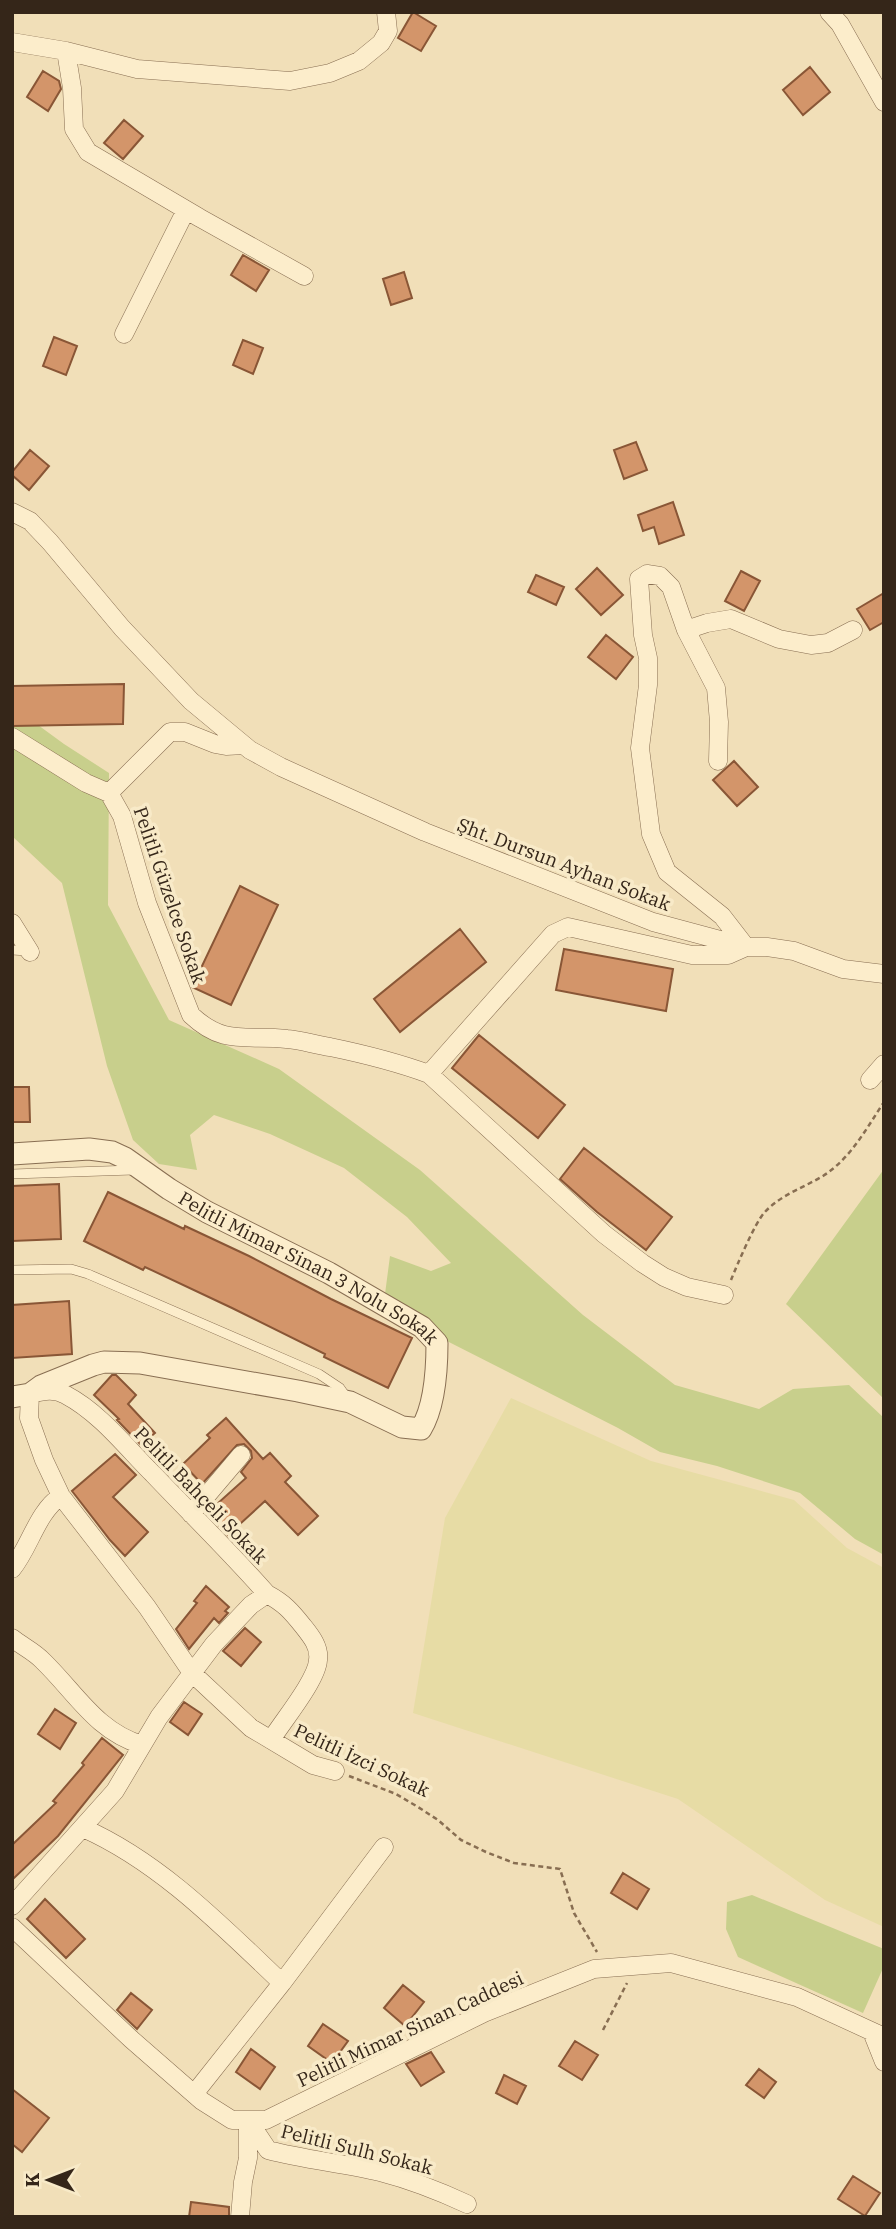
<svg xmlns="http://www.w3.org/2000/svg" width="896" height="2229" font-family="'IBM Plex Serif',serif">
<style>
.farmland{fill:#e7dca5}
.green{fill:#c8cf8c}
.building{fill:#d3956a;stroke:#895636;stroke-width:2}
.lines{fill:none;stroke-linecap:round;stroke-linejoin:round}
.service-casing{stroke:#886e52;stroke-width:10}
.minor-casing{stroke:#886e52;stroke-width:19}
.tertiary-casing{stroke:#886e52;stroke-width:23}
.path{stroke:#886e52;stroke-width:2.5;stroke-dasharray:5 3.5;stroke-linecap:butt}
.service{stroke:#fcedcb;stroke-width:9}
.minor{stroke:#fcedcb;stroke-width:18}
.tertiary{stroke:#fcedcb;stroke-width:21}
.labels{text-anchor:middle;stroke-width:7;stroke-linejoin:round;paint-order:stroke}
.street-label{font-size:19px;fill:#352619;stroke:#f8eac8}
</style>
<rect width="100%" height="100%" fill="#f1dfb8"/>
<!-- farmland -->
<path class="farmland" d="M511,1398L651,1461L794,1500L847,1548L884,1568V1927L825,1900L678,1799L413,1713L445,1518Z"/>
<!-- green -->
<path class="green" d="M12,706L64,744L109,773L108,905L169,1020L279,1069L420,1170L583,1315L675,1385L759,1409L793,1389L849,1385L884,1418V1555L855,1539L800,1493L717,1466L660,1452L618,1428L439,1337L385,1294L390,1256L431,1271L451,1263L407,1217L344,1168L270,1134L214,1115L190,1135L197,1170L159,1164L133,1140L107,1066L62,883L12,836Z
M884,1169V1399L786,1304Z
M752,1895L884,1949V1966L863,2013L738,1957L726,1929L727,1902Z"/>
<!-- building -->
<path class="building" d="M413,12L436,26L421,51L398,38Z
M810,67L830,92L803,115L783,90Z
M43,71L59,81L61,89L48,111L27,97Z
M124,120L143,136L123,159L104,143Z
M243,255L269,270L256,291L231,275Z
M404,272L412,298L391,305L383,279Z
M54,337L77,346L66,375L43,366Z
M243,340L263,348L253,374L233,365Z
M636,442L647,470L624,479L614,450Z
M30,450L49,466L29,490L12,475V472Z
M673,502L684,535L659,544L654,527L643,531L638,515Z
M597,568L623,595L601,615L576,589Z
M741,571L760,581L744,611L725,601Z
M536,575L564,587L556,605L528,592Z
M884,593V622L870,630L857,609Z
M606,635L633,657L616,679L588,657Z
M124,684L123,724L12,726V686Z
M734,761L758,787L737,806L713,780Z
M240,886L278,905L231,1005L192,987Z
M460,929L486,962L400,1032L374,999Z
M564,949L673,969L666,1011L556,990Z
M479,1035L565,1105L538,1138L452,1068Z
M12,1087H29L30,1122H12Z
M584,1148L672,1217L646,1250L597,1212L560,1179Z
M59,1184L61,1239L12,1241V1186Z
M108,1192L184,1229L185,1226L249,1256L331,1299L412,1338L388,1388L324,1357L325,1354L232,1308L145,1267L143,1270L84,1241Z
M69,1301L72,1354L12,1358V1305Z
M112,1375H116L136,1395L128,1404L155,1433L141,1445L117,1420L119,1419L94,1395Z
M226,1418L263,1459L270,1453L291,1476L285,1482L318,1516L298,1535L265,1501L228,1535L207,1513L246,1478L241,1472L252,1458L251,1451L244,1444L237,1445L202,1484L183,1464L210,1438L207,1435Z
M115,1454L136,1475L113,1497L148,1532L125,1556L110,1540L72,1491Z
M206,1586L229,1607L225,1611L228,1613L219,1623L214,1618L189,1649L176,1629L197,1603L194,1601Z
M245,1628L261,1642L241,1666L223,1651Z
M184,1702L202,1714L188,1735L170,1722Z
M55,1709L76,1723L60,1749L38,1734Z
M102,1738L123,1755L58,1836L12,1880V1845L56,1803L53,1801L84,1765L82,1763Z
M623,1873L649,1889L637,1909L611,1893Z
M45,1899L85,1939L66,1958L27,1919Z
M403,1985L424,2002L405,2026L384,2008Z
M131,1993L152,2010L137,2029L117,2010Z
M323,2024L348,2041L332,2063L308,2046Z
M575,2041L598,2055L582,2080L559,2066Z
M251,2049L275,2067L260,2089L236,2072Z
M431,2052L444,2072L421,2086L406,2064Z
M759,2069L776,2082L764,2098L746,2085Z
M504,2075L526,2086L517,2104L496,2093Z
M12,2089L49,2118L22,2152L12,2144Z
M853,2176L880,2193L865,2216L838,2199Z
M191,2202L229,2207V2217H189Z"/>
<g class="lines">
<!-- service casing -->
<g class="service-casing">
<path id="service" d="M12,950L28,951
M12,1174L133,1170
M12,1270L71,1269L88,1274L319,1374L340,1388L347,1398"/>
</g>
<!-- minor casing -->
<g class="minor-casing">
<path id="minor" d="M829,12L840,24L884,102
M12,42L66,51L137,69L290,81L330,73L359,61L381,43L388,31L386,12
M66,51L72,88L74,129L88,152L200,218L304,276
M124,334L186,210
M12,512L30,521L50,542L122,628L191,701L250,750L281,767L425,832L653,922L746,947H767L794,951L843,969L884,974
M686,630L707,623L731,619L779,639L811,645L828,643L853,630
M12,737L86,783L109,793
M718,761L719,722L716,688L686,630L671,587L660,576L647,574L639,579L643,635L648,658V685L640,748L651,834L667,872L722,916L746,947L728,955H692L568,927L553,934L429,1074L604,1234L642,1263L664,1277L687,1287L724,1295
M109,793L122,816L147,903L191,1015C225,1047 247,1034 287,1039C301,1040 316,1045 330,1047C364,1054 396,1062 429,1074
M109,793L170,732H185L215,744L226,746L244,745
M12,923L30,952
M870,1080L884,1064
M191,1514L241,1455
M12,1569C30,1547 37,1512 61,1496L147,1607L192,1673L251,1728L313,1765L335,1771
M267,1594C284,1603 291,1611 303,1626C311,1636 320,1647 318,1660C317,1680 282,1722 271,1740
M12,1638C22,1646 35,1652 43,1661C76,1693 96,1731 142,1745
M83,1828C160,1862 222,1926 282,1983
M12,1906L115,1791L159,1717L214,1644L251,1605L267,1594C231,1553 191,1514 153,1474C126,1447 100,1413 66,1395C54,1388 43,1391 30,1394L29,1418L44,1460L61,1496
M12,1927L131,2039L202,2101L232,2120H266L484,2013L594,1969L671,1963L797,1997L884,2037
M872,2032L884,2062
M194,2094L282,1983L384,1847
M248,2120L268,2150C305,2160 343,2163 380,2172C411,2180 439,2191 467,2204
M240,2217L243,2182L248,2158V2120"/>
</g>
<!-- tertiary casing -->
<g class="tertiary-casing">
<g id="tertiary">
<path id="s1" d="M12,1154L89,1149L112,1152L125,1158L169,1189L207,1212L329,1273L422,1327L437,1343C437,1370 435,1406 421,1429L402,1427L350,1402L298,1391L140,1363L104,1362L93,1365L41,1386L30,1394L12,1397"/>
</g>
</g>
<!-- path -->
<path class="path" d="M731,1280C737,1265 755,1223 764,1213C780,1195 803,1188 823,1176C851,1158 866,1129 884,1102
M349,1776L396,1794L418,1807L438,1820L461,1840L486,1852L514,1863L560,1869L574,1913L597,1952
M603,2030L627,1983"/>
<!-- service -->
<use href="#service" class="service"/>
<!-- minor -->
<use href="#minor" class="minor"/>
<!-- tertiary -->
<use href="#tertiary" class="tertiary"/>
</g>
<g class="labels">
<!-- street labels -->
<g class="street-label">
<text transform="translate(564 864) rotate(21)" y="7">Şht. Dursun Ayhan Sokak</text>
<text transform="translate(170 895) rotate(71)" y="7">Pelitli Güzelce Sokak</text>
<text dy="7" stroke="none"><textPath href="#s1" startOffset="329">Pelitli Mimar Sinan 3 Nolu Sokak</textPath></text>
<text transform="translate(201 1495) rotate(46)" y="7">Pelitli Bahçeli Sokak</text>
<text transform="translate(362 1760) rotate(25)" y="7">Pelitli İzci Sokak</text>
<text transform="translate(410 2029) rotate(-25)" y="7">Pelitli Mimar Sinan Caddesi</text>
<text transform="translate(357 2149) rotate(14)" y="7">Pelitli Sulh Sokak</text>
</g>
</g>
<!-- border -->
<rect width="896" height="2229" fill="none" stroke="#352619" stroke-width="28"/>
<!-- north arrow -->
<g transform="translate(49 2180) rotate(270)" stroke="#f8eac8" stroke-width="5" paint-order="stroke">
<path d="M0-5L12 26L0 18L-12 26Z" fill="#352619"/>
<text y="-10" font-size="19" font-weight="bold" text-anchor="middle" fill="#352619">K</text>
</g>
</svg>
